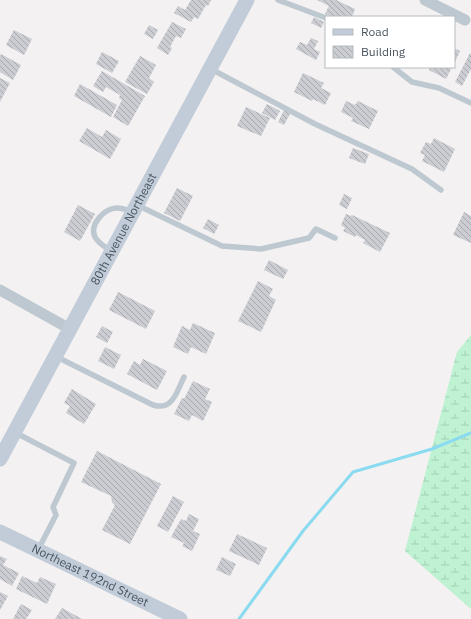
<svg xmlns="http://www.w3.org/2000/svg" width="471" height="619" font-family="'IBM Plex Sans',sans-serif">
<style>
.wetland{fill:url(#wetland-marsh)}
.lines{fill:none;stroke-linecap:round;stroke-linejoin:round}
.stream{stroke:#8adaf0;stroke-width:3}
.building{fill:url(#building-back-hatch)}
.lane{stroke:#bec8d0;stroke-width:5.5}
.street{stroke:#bec8d0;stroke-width:11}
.secondary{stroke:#c1ccd8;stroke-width:15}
.labels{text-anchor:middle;stroke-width:3.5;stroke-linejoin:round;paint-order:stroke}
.street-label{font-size:12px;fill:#48545f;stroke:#fff}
</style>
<defs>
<pattern id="wetland-marsh" width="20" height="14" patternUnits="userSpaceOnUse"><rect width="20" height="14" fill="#bef2d2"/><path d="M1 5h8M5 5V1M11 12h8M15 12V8" fill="none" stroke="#a5d1b7"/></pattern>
<pattern id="building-back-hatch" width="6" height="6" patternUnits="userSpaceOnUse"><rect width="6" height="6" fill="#cbcdd3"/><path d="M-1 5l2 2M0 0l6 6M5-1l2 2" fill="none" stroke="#a7a9ae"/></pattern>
</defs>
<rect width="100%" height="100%" fill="#f3f1f1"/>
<!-- wetland -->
<path class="wetland" d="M471,335V609L405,551L457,352Z"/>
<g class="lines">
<!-- stream -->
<path class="stream" d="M239,619L303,531L353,472L432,449L471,433"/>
</g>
<!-- building -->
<path class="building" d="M191,0H211L208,6L206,5L198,19L194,17L191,22L174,13L178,6L185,10Z
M317,0H336L355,9L352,17H332L325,14L329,6Z
M314,17L324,22L321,28L311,23Z
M172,22L186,29L181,38L176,36L170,47L172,48L168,55L157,48Z
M149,25L158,30L153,39L144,34Z
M14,30L32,39L24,55L6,45Z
M311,38L318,41L314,49L320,52L316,60L296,49L300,42L307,45Z
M454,48L460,51L454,64Z
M102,52L119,61L112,73L96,64Z
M470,53L471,54V69L462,86L455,82Z
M1,54L21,65L13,80L0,72V56Z
M140,56L156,65L149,78L154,82L147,94L125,82Z
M430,67H452L446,79L429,70Z
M102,71L145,96L128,126L113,117L122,100L119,98L120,95L106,87L103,92L93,86Z
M303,73L324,83L321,88L331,93L325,105L313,99L312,101L294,92Z
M0,78L10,83L0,102Z
M80,84L117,105L111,117L74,96Z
M346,101L355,105L358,101L378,111L369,129L351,121L353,118L341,112Z
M267,104L280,111L275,120L262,113Z
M246,107L270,118L261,136L237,126Z
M284,110L290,114L284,125L278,122Z
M87,128L102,137L106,130L121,139L110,159L79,141Z
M434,138L455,149L444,172L422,161L425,155L420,153L426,142L431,144Z
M353,148L369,154L365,164L349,158Z
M177,188L193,196L180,221L164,213Z
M344,194L352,198L347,209L339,205Z
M78,205L95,214L80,241L64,232Z
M464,212L471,216V243L453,235Z
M346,214L351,216L352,215L390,233L380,252L363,243L365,240L356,235L355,237L343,231L345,228L341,225Z
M208,219L219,225L214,234L203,228Z
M269,260L288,270L283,279L264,270Z
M258,281L273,289L269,296L276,300L261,332L238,321Z
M118,292L155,311L146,329L109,310Z
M193,323L215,333L206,354L191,347L188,354L173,347L182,326L190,330Z
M102,326L113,332L107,343L96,337Z
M105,347L121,355L114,369L98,361Z
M143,359L167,371L157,390L127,374L134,361L140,365Z
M193,381L210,389L205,399L212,402L203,421L192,415L189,421L174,414L182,398L184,399Z
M72,389L96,404L84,424L66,413L70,406L64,403Z
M97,451L161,484L130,544L102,530L115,505L112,502L111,496L81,482Z
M173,496L184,502L168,532L157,526Z
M189,514L199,519L193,531L200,534L192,551L182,546L184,543L171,537L181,519L186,521Z
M237,534L267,548L259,565L229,551Z
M0,556L7,559L3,565L19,573L12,586L0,579Z
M222,557L236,564L230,576L216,570Z
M22,576L37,583L40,577L56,584L47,604L16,589Z
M0,592L8,596L0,610Z
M21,604L32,610L26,619H13Z
M62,608L82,619H55Z"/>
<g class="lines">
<!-- lane -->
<path class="lane" d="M278,0L326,18
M393,67L412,82L439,88L471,103
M211,69L315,124L412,169L441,190
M137,205L222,246L261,249L309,238L316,229L335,238
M111,251C105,247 98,243 95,237C89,224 105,208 117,208C123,208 127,210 132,212
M55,356L153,405C173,411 177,391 184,377
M14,432L74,463L53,507L56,515L38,550"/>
<!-- street -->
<path class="street" d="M425,0L465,20
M0,290L70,329"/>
<!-- secondary -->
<g class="secondary">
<path id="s1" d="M0,459L247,0"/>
<path id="s2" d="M0,532L180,619"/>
</g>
</g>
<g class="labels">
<!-- street labels -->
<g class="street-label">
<text dy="4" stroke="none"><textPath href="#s1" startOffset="261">80th Avenue Northeast</textPath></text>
<text dy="4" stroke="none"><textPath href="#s2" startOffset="100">Northeast 192nd Street</textPath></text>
</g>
</g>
<!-- legend -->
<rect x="325" y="16" width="130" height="52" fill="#ffffff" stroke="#b6bbbf"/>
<rect x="333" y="29" width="20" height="6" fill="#c1ccd8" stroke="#b6bbbf"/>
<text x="361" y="36" font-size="12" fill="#48545f">Road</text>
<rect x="333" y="46" width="20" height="12" fill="url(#building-back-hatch)" stroke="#b6bbbf"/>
<text x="361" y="56" font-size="12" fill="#48545f">Building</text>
</svg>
